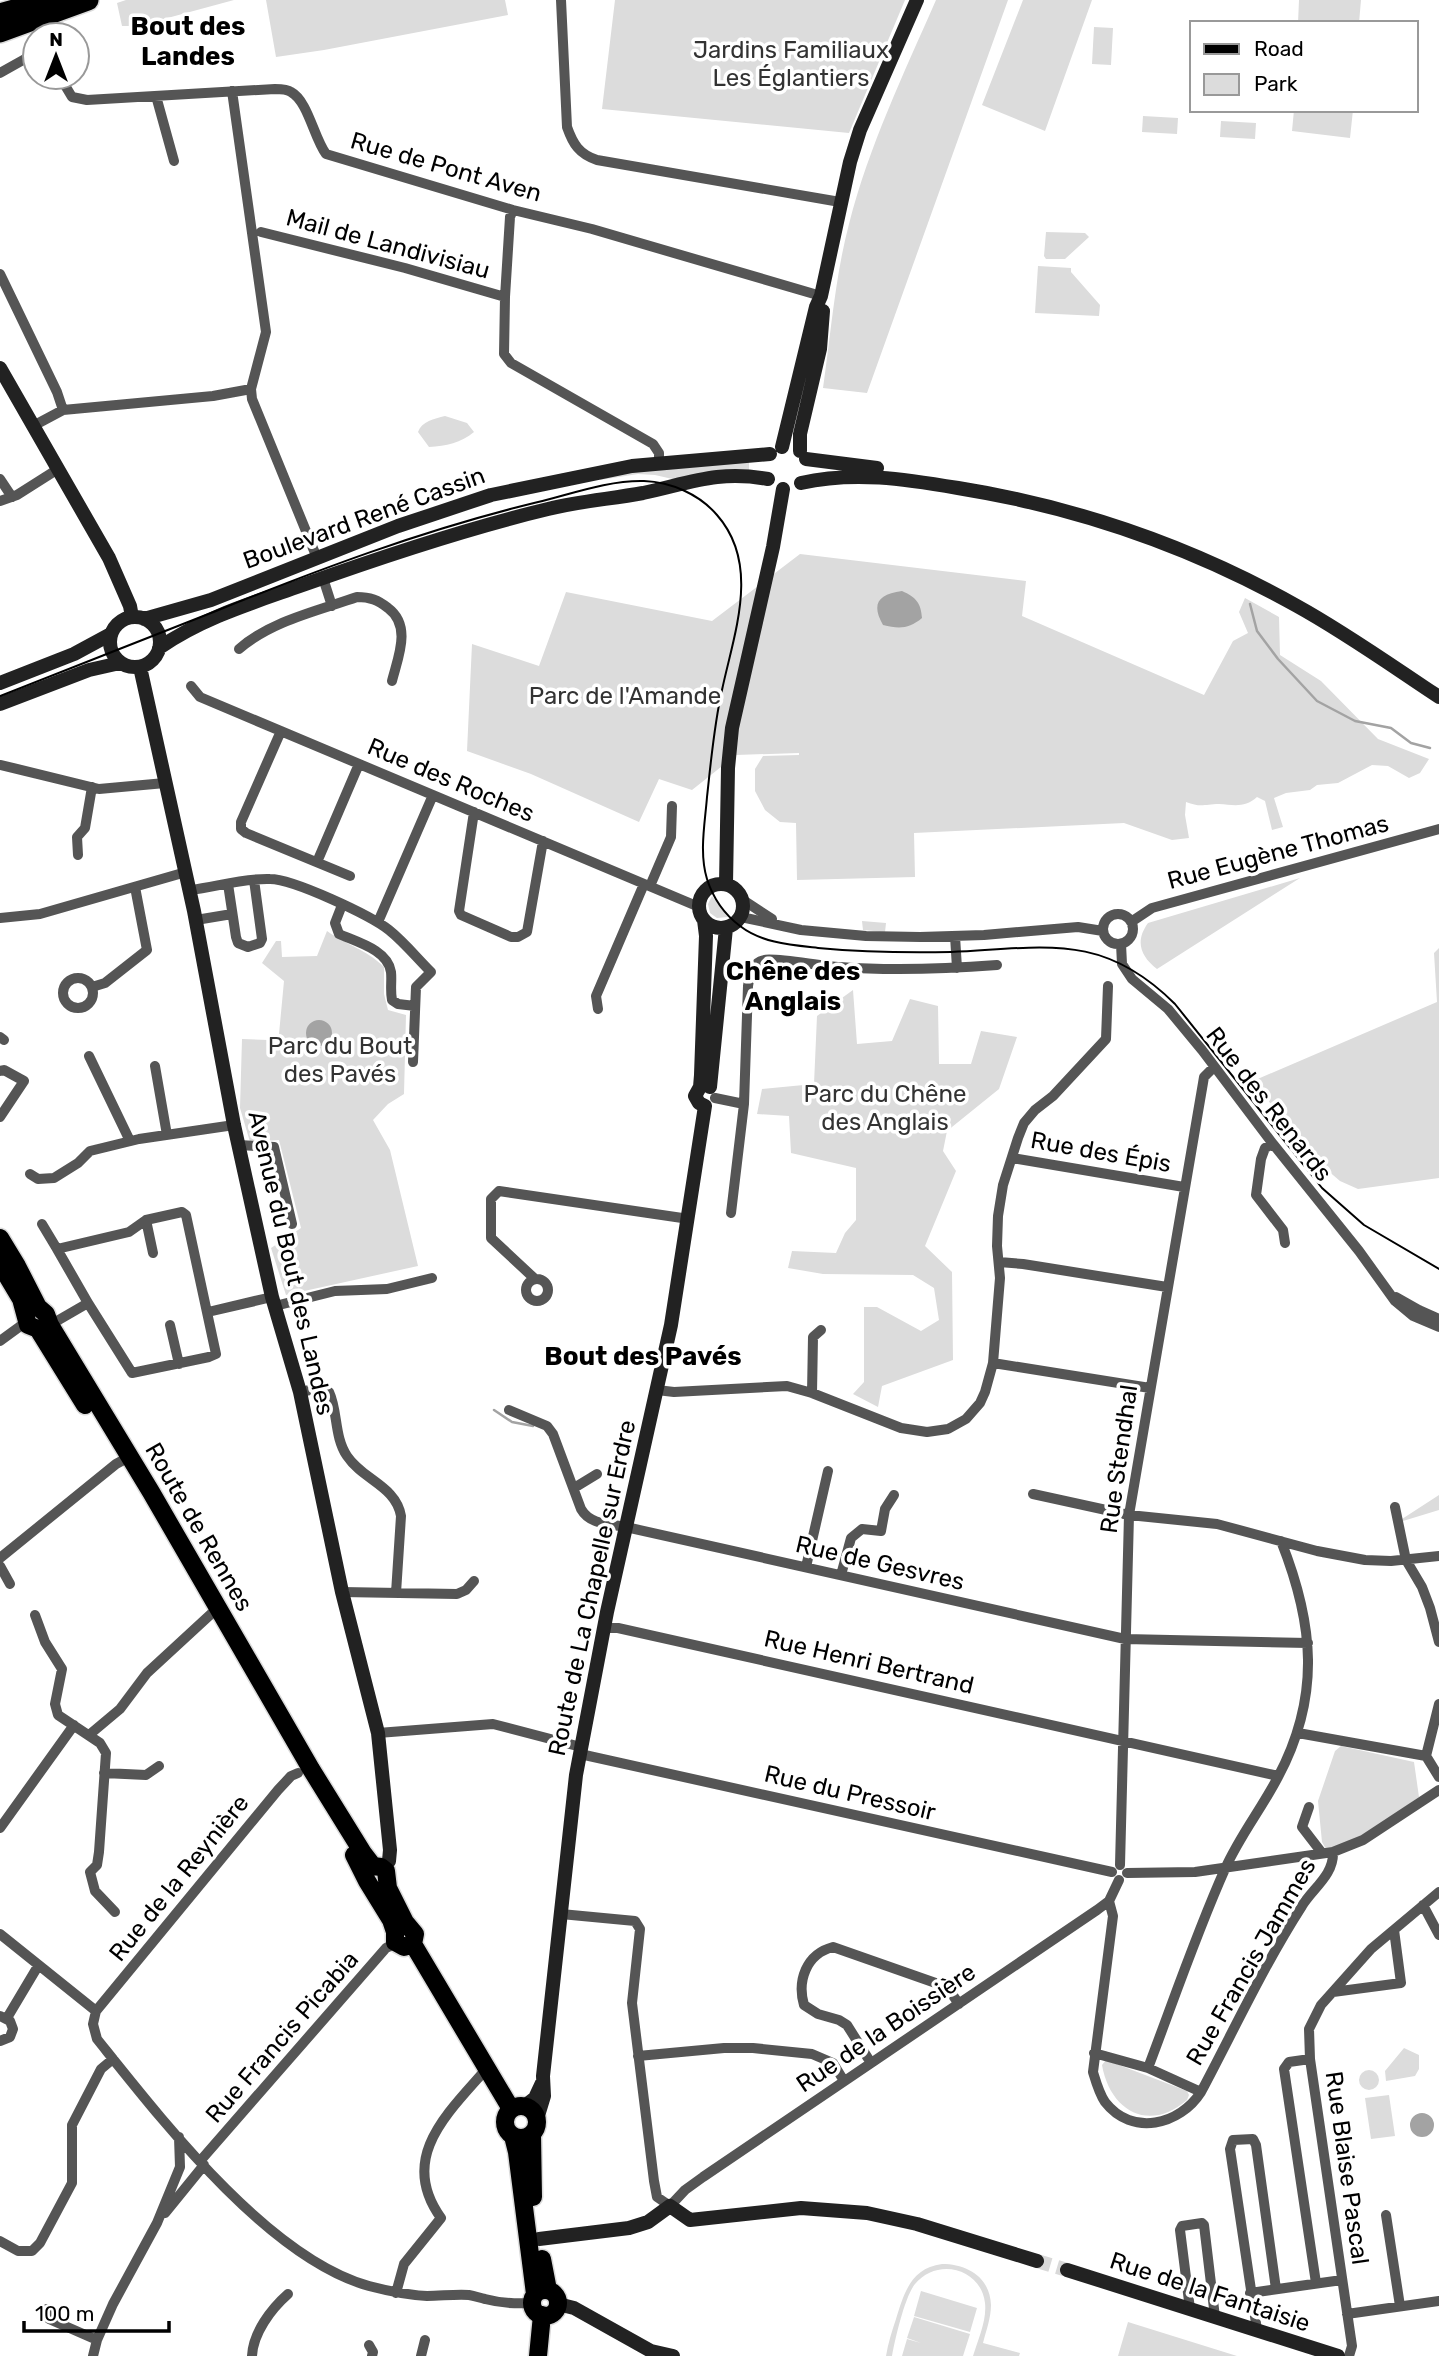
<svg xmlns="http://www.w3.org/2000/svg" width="1439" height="2356" font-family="Rubik,sans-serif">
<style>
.green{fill:#dcdcdc}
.water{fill:#a3a3a3}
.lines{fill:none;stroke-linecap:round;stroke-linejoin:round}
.stream{stroke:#a3a3a3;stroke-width:2.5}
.secondary-tunnel{stroke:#d9d9d9;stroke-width:14;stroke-dasharray:14 7;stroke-linecap:butt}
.primary-casing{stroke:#dbdbdb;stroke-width:21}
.highway-casing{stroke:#dbdbdb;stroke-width:24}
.street{stroke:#555;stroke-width:10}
.secondary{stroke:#222;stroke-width:14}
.primary{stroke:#000;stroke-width:18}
.highway{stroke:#000;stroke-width:21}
.tram{stroke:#000;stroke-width:2}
.labels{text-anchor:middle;stroke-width:7;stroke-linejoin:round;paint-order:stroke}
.park-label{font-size:24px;fill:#333;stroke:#fff}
.street-label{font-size:24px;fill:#000;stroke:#fff}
.neighbourhood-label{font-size:26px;font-weight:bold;fill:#000;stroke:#fff}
</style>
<rect width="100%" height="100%" fill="#fff"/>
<!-- green -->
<path class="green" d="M126,0H234L138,26H122L117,3Z
M266,0H505L508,15L324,50L276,57Z
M615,0H905L849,133L602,109Z
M936,0H1008L867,393L823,388C831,333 835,277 849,224C869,146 904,73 936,0Z
M1023,0H1092L1045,131L982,105Z
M1299,0H1361L1359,23H1298Z
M1094,27L1113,28L1111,65L1092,64Z
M1294,110H1353L1350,138L1292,131Z
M1143,116L1178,118L1177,134L1142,132Z
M1221,121L1256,123L1255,139L1220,137Z
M1046,232L1085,233L1089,237L1065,259H1046L1044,256Z
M1038,266L1071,268V272L1100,305L1099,316L1035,313Z
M445,416L467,423L474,432C461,443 446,446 429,447L418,432C422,421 434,419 445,416Z
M749,459V471L677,480L655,475L638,474L600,480L599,475Z
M800,554L1026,581L1022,616L1204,695L1233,641L1248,633L1239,612L1245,598L1279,617L1280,655L1321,681L1378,739L1429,759L1420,773L1409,778L1388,766L1372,765L1338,783L1317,785L1310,790L1286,793L1274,798L1283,827L1272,830L1265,801L1257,797C1245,808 1234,805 1219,804C1205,804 1201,808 1186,802L1185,815L1189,838L1172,840L1124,823L914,833L915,877L797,880L796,823L780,822L765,810L755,791V769L763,756L799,755V753L736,755L692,790L659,779L639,822L531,774L467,751L472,644L539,666L566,592L712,621Z
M1300,878L1157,969C1140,956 1135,941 1148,923Z
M712,896L728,917L717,918L710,913L708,904Z
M862,921L886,923L885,932L863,930Z
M327,931C348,946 366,949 384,967V994L388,1010L406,1015L404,1094L388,1104L373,1120L390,1150L418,1266L286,1295L271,1248L301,1228L279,1140L250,1142L240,1108L242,1039L268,1040L279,1034L284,981L262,963L276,941H281L282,957L317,956Z
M1439,948V1178L1358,1189L1340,1181L1313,1158L1253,1081L1437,1002L1434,953Z
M853,990L857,1044L892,1041L910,999L938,1006L939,1064H971L981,1031L1017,1037L999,1089L947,1131L943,1151L956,1171L925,1246L952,1272L953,1360L882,1386L878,1407L853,1394L864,1382V1307H877L921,1331L939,1320L934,1288L913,1275L823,1274L788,1268L792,1251L836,1253L845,1233L856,1220V1168L791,1153L789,1116L757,1114L762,1089L814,1084L817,1016Z
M1439,1495V1510L1403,1521L1402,1519Z
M1341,1746L1414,1762L1419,1797L1353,1844L1326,1849L1322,1842L1318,1801L1335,1751Z
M1404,2048L1419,2055V2069L1415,2076L1386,2081L1385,2071Z
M1106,2060L1187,2091L1189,2095L1187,2100C1149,2133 1110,2111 1102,2065Z
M1359 2080a10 10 0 1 1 20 0a10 10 0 1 1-20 0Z
M1389,2095L1395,2136L1371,2139L1365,2098Z
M942,2264C967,2264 990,2277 991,2305C991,2318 986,2331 983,2343L1020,2353L1019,2356H973C978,2340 987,2320 985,2303C981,2268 937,2257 915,2284C905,2296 895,2339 892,2356H886C888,2343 892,2331 896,2319C904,2293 911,2268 942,2264Z
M921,2291L977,2308L970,2332L914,2316Z
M914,2317L970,2334L963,2356H902L907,2339L921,2343L907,2338Z
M1128,2322L1237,2356H1118Z"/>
<!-- water -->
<path class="water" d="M902,591C916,597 921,603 922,618C909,629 899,629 883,625C871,604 878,594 902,591Z
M306 1033a13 13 0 1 1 26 0a13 13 0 1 1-26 0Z
M1410 2125a12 12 0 1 1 24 0a12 12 0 1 1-24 0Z"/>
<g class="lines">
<!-- stream -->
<path class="stream" d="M1250,604L1257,631L1278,659L1317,701L1355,721L1391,728L1411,743L1430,748
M494,1410L512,1422L533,1426"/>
<!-- secondary-tunnel -->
<path class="secondary-tunnel" d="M1037,2261L1067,2270"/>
<!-- primary casing -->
<g class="primary-casing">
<path id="primary" d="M0,1238L17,1266L38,1307L46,1314L50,1325L151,1492L311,1769L363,1853L373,1866
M0,1264L21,1299L28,1325L38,1329
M38,1329L85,1405
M354,1855L367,1881L391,1920L395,1932V1942L404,1947L413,1944
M373,1866L381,1867L386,1871L388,1888L405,1922L415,1934L413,1944
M413,1944L511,2109
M505 2122a16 16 0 1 1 32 0a16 16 0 1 1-32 0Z
M532,2134L533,2197
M513,2136L517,2152L535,2294
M542,2259L548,2290
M532 2303a13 13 0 1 1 26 0a13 13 0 1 1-26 0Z
M538,2356L542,2315"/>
</g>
<!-- highway casing -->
<g class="highway-casing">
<path id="highway" d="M0,14L49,0
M0,32L88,0"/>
</g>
<!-- street -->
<path class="street" d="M561,0L567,127C573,144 579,154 597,160L840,202
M0,73L32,55H35
M60,77L72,97L87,100L275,89C280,89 287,89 291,92C308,101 314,138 326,154L513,210L592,229L821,296
M232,91L266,332L251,389L252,399L317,558
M156,96L174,161
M513,210L510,217L505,297L504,354L511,363L653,444L659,453V463
M261,232L405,268L505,297
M0,274L57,392L63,410
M33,426L63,410L213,396L251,389
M0,479L12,497
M0,501L17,495L58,469
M323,578L332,606
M239,649C271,621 317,611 357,597C370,597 378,600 388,608C412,626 398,657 392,681
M191,686L200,697L699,907
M281,731L241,822V829L246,833L350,876
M1,765L99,789L165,783
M474,812L459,911L461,915L511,937H518L527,932L543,841
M78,855L77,837L85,828L92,787
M317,862L359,764
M228,884L236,937L238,943L248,947L260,943L262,939L254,880
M650,886L671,837L672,806
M190,890C216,887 243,878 270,879C293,879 370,915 389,930C404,942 417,958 431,972L416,987L413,1062
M743,900L772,919
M342,905L335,923L339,934C357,942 388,950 391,972C392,981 390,990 392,1000L398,1004L415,1006
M1103 929a15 15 0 1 1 30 0a15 15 0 1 1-30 0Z
M741,917L801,930L866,936L920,937L984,935L1078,927L1103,931
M0,918L40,914L186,872
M196,920L232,914
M378,922L433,795
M1131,922L1152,908L1439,829
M955,936L957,968
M1121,944L1122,964L1132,979L1168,1009L1202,1050L1273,1144L1359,1251L1395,1301L1413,1316L1439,1327
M63 993a15 15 0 1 1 30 0a15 15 0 1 1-30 0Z
M92,987L105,983L147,950L135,887
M598,1009L596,996L644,884
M0,1037L4,1040
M89,1056L130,1141
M155,1066L167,1135
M0,1071L4,1070L24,1081L0,1117
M715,1098L744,1104
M1273,1144L1265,1148L1261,1159L1256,1195L1283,1230L1285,1243
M239,1145L274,1147L292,1224
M1012,1158L1184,1187
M30,1174L38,1179L54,1178L78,1163L90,1151L139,1139L234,1125
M731,1213L744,1104L748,986C750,975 751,963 764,960C775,957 824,967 840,967C892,971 945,969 997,965
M146,1220L153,1253
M42,1224L57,1249
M999,1262L1023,1264L1167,1287
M535,1279L491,1238V1199L499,1191L689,1219
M526 1290a11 11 0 1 1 22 0a11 11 0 1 1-22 0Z
M1396,1297L1419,1310L1439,1319
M275,1306L335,1291L387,1289L432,1278
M208,1312L272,1297
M50,1325L88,1303L57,1249L129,1232L146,1220L182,1212L186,1215L216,1354L209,1357L132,1373L88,1303
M170,1325L179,1364
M0,1341L26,1322
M993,1363L1150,1388
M657,1390L674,1392L787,1386L812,1393L901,1428L927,1432L948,1429L966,1419L980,1403L985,1392L993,1363L1000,1278L997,1246L998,1216L1003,1185L1018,1138L1024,1123L1035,1110L1053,1096L1106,1039L1108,986
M300,1392L320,1388L329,1392C338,1411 334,1437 347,1456C363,1480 396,1486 401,1516L396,1593
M812,1393L813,1337L821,1330
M509,1410L547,1426L553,1434L581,1509C590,1525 610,1524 626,1527L1125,1639L1308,1643
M574,1488L597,1474
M1033,1494L1129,1515L1217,1524L1317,1551L1365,1560L1391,1561L1439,1556
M1395,1507L1406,1560L1422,1587L1430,1608L1439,1642
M0,1558L116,1464L129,1457
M0,1566L10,1584
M806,1567L828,1471
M841,1575L851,1538L862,1529L881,1531L885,1509L894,1495
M342,1592L457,1594L466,1590L474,1581
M35,1615L45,1642L62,1669L55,1704L58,1715L100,1743L106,1753L99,1852L97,1865L90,1872L95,1891L115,1912
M604,1628H618L1278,1776
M1439,1704L1426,1756L1439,1777
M378,1733L493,1724L581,1747
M1298,1733L1426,1756
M89,1735L120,1709L147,1673L211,1614
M580,1754L1112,1872
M104,1773L146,1775L159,1766
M1309,1807L1302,1827L1322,1853
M0,1828L74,1725
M1120,1865L1129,1515L1203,1083L1204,1077L1214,1067
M1127,1873L1195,1872L1333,1852L1363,1840L1439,1790
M1109,1901L1113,1916L1093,2072C1096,2082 1099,2093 1105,2102C1132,2137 1180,2125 1201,2092C1234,2030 1264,1965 1302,1906C1313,1888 1334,1875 1333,1852
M1423,1905L1439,1935
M561,1914L635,1921L640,1929L632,2003L654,2181L657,2197L670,2206L685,2190L703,2177L1097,1910L1109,1901L1119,1880
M0,1934L96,2011
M1333,1992L1401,1983L1394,1930
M96,2011L93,2024L97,2039C161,2119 268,2258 369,2286C388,2291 407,2295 427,2296C441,2296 455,2294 469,2295C475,2296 480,2298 485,2299C500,2303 516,2304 532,2303
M96,2011L278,1790L291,1776L298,1773
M0,2016L10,2021L13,2029L10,2037L0,2041
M7,2018L38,1966
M1094,2053L1148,2068L1201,2092
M638,2056L724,2048H753L812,2054L833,2063L844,2081
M1310,2059L1289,2062L1284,2069L1316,2283
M871,2063L847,2025L839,2020L818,2014L804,2005C797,1981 806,1954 833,1947L947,1987L959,2004
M1148,2068C1173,2002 1196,1934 1225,1869C1239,1837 1262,1808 1278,1777C1321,1696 1314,1624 1281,1541
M201,2160L386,1948L396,1943
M165,2213L204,2165
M1386,2215L1400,2306
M0,2241L18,2251H32L40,2243L72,2183V2125L101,2069L113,2059
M396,2293L404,2264L441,2218C397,2157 449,2112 488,2067
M1250,2293L1342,2280
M47,2309L49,2319L97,2340
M1190,2309L1180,2230L1182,2226L1202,2223L1204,2225L1215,2317
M1347,2314L1439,2301
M1257,2330L1230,2149L1233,2140L1253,2139L1256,2145L1276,2289
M369,2345L373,2352L372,2356
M93,2356L97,2340L113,2304L157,2223L180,2167L179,2137
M252,2356C253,2333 271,2309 288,2294
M421,2356L425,2340
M1349,2356L1352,2346L1310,2059L1309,2029L1321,2005L1371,1949L1439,1892"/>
<!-- secondary -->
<path class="secondary" d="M0,368L109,558L130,606L132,617
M782,447L816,307L821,296L850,162L860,130L917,0
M800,451V434L820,349L823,311
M806,459L877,468
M801,483C854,471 905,479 958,488C1076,507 1192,547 1297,606C1346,633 1392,666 1439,697
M110 642a25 25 0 1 1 50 0a25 25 0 1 1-50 0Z
M144,619L211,600L398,526L491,495L632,466L770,454
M159,648C202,618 252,603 300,586C381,557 464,529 548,509C579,501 611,499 643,493C690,483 718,470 768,479
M140,667L194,911L234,1125L272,1297L300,1392L342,1592L378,1733L390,1850L389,1861L383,1868
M0,683L74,654L111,634
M0,704L89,670L120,663
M699 906a22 22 0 1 1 44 0a22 22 0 1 1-44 0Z
M726,884L728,768L732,728L773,547L783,489
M704,920L706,936L701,1075L700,1087L695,1096L699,1103L705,1106
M710,1087L726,928
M525,2106L535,2098L542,2083
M537,2119L544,2096L543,2076L576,1775L607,1612L671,1325L705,1106
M539,2239L629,2228L648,2222L670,2206L690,2220L801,2208L867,2213L917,2224L1037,2261
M1067,2270L1338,2356
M558,2304L574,2308L651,2351L655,2356
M651,2351L673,2356"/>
<!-- primary -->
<use href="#primary" class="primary"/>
<!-- highway -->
<use href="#highway" class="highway"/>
<!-- tram -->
<path class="tram" d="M0,696C72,668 144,639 216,611C320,569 421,531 530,504C566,496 606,480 644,481C671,482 699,494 717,515C761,565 734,633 722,690C714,725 711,761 707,797C705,823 699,853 707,879C713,898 724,914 740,926C762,943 791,945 818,948C862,952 907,953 951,952C1043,948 1102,931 1175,1004L1322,1188L1364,1225L1439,1269"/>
</g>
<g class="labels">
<!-- park labels -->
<g class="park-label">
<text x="791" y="58">Jardins Familiaux<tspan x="791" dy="28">Les Églantiers</tspan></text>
<text x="625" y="704">Parc de l'Amande</text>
<text x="340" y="1054">Parc du Bout<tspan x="340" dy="28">des Pavés</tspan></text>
<text x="885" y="1102">Parc du Chêne<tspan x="885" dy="28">des Anglais</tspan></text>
</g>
<!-- street labels -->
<g class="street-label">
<text transform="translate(446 167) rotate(16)" y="8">Rue de Pont Aven</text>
<text transform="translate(388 244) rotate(15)" y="8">Mail de Landivisiau</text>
<text transform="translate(364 518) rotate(-20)" y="8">Boulevard René Cassin</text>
<text transform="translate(451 780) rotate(23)" y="8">Rue des Roches</text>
<text transform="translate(1278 852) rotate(-15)" y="8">Rue Eugène Thomas</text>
<text transform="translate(1269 1104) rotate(52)" y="8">Rue des Renards</text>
<text transform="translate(1101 1152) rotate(10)" y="8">Rue des Épis</text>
<text transform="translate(291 1263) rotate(77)" y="8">Avenue du Bout des Landes</text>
<text transform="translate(1119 1459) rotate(-82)" y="8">Rue Stendhal</text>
<text transform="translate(199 1527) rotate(60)" y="8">Route de Rennes</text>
<text transform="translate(880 1563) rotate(13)" y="8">Rue de Gesvres</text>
<text transform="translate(592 1588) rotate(-78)" y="8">Route de La Chapelle sur Erdre</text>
<text transform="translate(869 1662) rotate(13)" y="8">Rue Henri Bertrand</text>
<text transform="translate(850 1793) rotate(13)" y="8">Rue du Pressoir</text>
<text transform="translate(179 1878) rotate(-51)" y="8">Rue de la Reynière</text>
<text transform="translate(1251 1962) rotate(-60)" y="8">Rue Francis Jammes</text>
<text transform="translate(886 2028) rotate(-34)" y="8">Rue de la Boissière</text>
<text transform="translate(282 2037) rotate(-49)" y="8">Rue Francis Picabia</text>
<text transform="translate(1347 2168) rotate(82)" y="8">Rue Blaise Pascal</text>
<text transform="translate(1210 2292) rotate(18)" y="8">Rue de la Fantaisie</text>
</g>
<!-- neighbourhood labels -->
<g class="neighbourhood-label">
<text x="188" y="35">Bout des<tspan x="188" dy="30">Landes</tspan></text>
<text x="793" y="980">Chêne des<tspan x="793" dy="30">Anglais</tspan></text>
<text x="643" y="1365">Bout des Pavés</text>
</g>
</g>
<!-- legend -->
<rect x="1190" y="21" width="228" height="91" fill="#ffffff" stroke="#999999" stroke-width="2"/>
<rect x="1204" y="44" width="35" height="10" fill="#000000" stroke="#999999" stroke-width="2"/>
<text x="1254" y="56" font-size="21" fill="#000000">Road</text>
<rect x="1204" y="74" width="35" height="21" fill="#dcdcdc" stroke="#999999" stroke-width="2"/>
<text x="1254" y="91" font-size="21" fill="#000000">Park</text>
<!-- north arrow -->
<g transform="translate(56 56)"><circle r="33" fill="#ffffff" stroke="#999999" stroke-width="2"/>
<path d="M0-5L12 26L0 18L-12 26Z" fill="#000000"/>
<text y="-10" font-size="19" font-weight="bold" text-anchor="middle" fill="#000000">N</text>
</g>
<!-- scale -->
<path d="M24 2321v10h145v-10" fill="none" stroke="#000000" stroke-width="3.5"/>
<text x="35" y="2321" font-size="21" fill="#000000" stroke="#ffffff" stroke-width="5" paint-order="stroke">100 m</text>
</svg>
